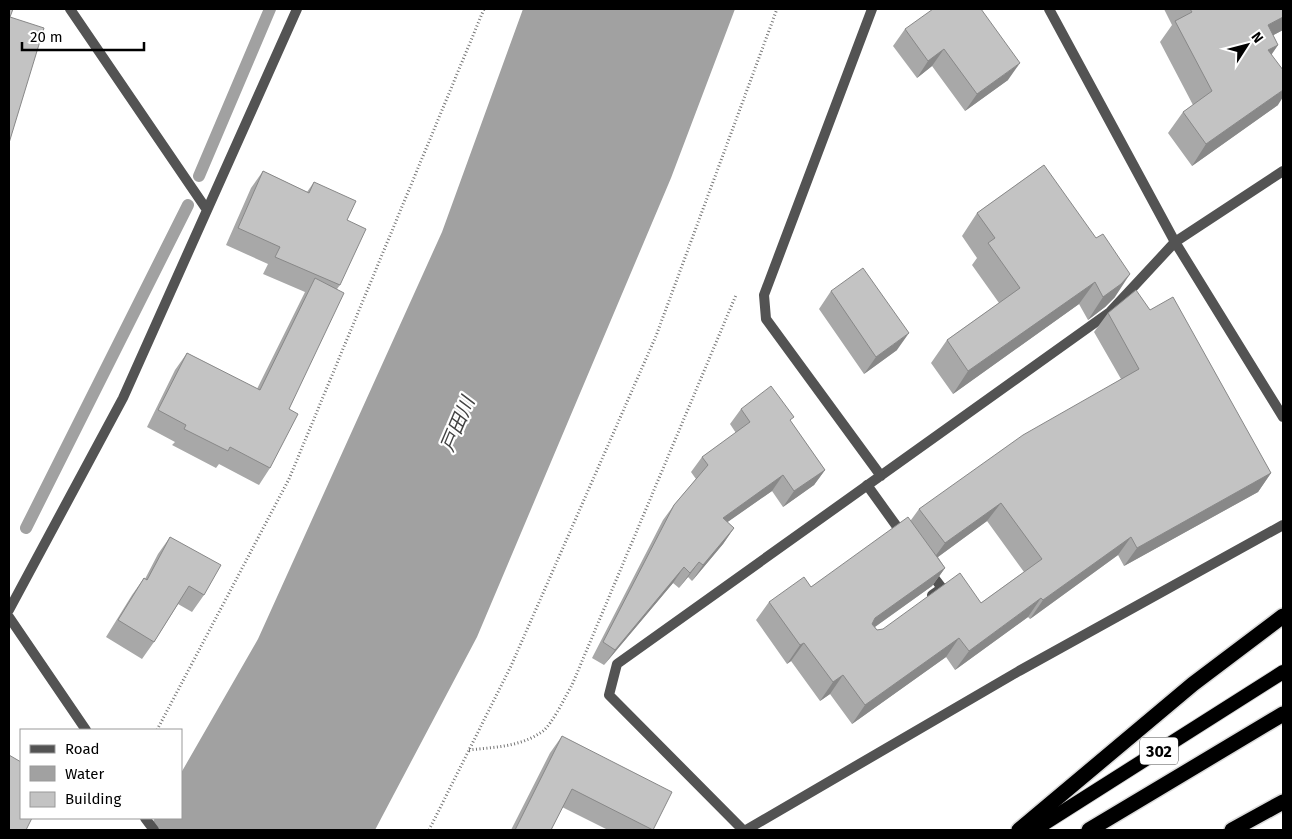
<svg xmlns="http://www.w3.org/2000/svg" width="1292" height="839" font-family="'Fira Sans','Noto Sans JP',sans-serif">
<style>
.water{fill:#a1a1a1}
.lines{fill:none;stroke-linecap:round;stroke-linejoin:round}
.stream{stroke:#a1a1a1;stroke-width:12}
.trunk-casing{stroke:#dbdbdb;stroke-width:16}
.motorway-casing{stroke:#dbdbdb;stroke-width:18}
.path{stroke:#757575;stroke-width:3;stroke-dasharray:1 2.5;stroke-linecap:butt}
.service{stroke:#535353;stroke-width:10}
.minor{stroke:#535353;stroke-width:10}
.tertiary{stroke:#535353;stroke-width:10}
.trunk{stroke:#000;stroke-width:14}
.motorway{stroke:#000;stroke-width:15}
.wall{fill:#a8a8a8;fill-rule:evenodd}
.shaded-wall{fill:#888}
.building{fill:#c3c3c3;stroke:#888}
.labels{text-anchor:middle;stroke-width:4.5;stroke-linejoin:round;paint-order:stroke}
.shield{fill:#fff;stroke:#4c4c4c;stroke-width:1}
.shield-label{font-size:16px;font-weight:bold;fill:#000}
.water-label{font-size:19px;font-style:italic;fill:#424242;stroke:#fff}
</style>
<rect width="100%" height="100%" fill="#fff"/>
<!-- water -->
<path class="water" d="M523,9H735L671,178L477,637L375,830H148L155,818H181V773L258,639L442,232Z"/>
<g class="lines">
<!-- stream -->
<path class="stream" d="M199,176L270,9
M26,528L188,205"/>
<!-- trunk casing -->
<g class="trunk-casing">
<path id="trunk" d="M1034,830L1283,672"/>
</g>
<!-- motorway casing -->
<g class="motorway-casing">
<path id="motorway" d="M1019,830L1193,684L1283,616
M1089,830L1283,714
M1232,830L1283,802"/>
</g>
<!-- path -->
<path class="path" d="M157,730L289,479L484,9
M469,750C495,747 521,747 543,731C553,723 565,697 572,685L736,295
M429,830L511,666L656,336L777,9"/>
<!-- service -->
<path class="service" d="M867,485L903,535
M929,571L942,588L932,595"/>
<!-- minor -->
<path class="minor" d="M70,9L207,210
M872,9L764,295L766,319L881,476
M1049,9L1175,242L1283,417
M9,610L123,398L297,9
M743,830L609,695L617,664L1110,312L1175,242L1283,171
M746,830L1019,671L1283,525"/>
<!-- tertiary -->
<path class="tertiary" d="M9,617L86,730
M145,818L154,830"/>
<!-- trunk -->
<use href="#trunk" class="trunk"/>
<!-- motorway -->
<use href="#motorway" class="motorway"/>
</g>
<!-- wall -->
<path class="wall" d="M1164,9H1283V30L1273,35L1278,45L1272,54L1278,105L1192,166L1168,133L1183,112L1193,105L1160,42L1172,25Z
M905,29L1008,80L965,111L932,66L917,78L893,46Z
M1044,165L1115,297L1105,307L1088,320L1079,304L953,394L931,363L947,340L999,303L972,265L977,258L962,236L977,213Z
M263,171L307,192L314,182L347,220L340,285L337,289L289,409L270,468L259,485L219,464L216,468L172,445L175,442L147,427L175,370L187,353L257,389L305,292L263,274L268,264L226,245L251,188Z
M831,291L897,350L864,374L819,309Z
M1150,310L1271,473L1258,492L1124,566L1118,555L1030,619L1028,617L955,670L946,657L852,724L830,694L820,701L791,661L787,664L756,620L769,602L811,587L911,520L919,509L1121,379L1094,332L1108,313ZM987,521L1024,572L981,603L883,629L877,630L875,627L932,586L945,568L938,557Z
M741,409L791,422L825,470L814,485L783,507L772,491L727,522L734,528L723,544L692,581L688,577L679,588L673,583L604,665L592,658L663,520L674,505L696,479L691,472L702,457L736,433L730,424Z
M170,537L204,595L192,612L178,604L154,642L142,659L106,637L132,595L144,578L145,579L158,554Z
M562,736L653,830H608L562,807L551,830H511L550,753Z"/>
<!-- shaded-wall -->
<path class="shaded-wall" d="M1283,17V30L1253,46L1268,25Z
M1278,45L1263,66L1268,50Z
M944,49L932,66L917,78L928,61Z
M1020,63L1008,80L965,111L977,94Z
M1283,90V97L1278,105L1192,166L1206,144Z
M1130,274L1115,297L1105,307L1088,320L1103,297Z
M1095,282L1079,304L953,394L968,371Z
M909,333L897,350L864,374L876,357Z
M825,470L814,485L783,507L794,491Z
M1271,473L1258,492L1124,566L1137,548Z
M783,475L772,491L712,533L723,518Z
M1001,503L987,521L931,562L945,543Z
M734,528L723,544L692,581L703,565Z
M1131,537L1118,555L1030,619L1043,600Z
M699,562L688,577L679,588L690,573Z
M684,567L673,583L604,665L615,650Z
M945,568L932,586L862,636L875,618Z
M1041,598L1028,617L955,670L969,651Z
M959,638L946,657L852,724L865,705Z
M804,643L791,661L787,664L800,645Z
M843,675L830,694L820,701L833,682Z"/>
<!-- building -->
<path class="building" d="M9,9H13L10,17L44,28L9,143Z
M933,9H981L1020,63L977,94L944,49L928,61L905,29Z
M1190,9H1283V17L1268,25L1278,45L1268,50L1283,70V90L1206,144L1183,112L1212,91L1175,21L1192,12Z
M1044,165L1096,238L1103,234L1130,274L1121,284L1103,297L1095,282L968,371L947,340L1020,288L988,243L995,238L977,213Z
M263,171L309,193L314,182L356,201L347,220L366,229L340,285L275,257L280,247L238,228Z
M863,268L909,333L876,357L831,291Z
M315,278L344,293L289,409L298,414L270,468L230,447L228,451L184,429L186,425L158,410L187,353L260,390Z
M1136,290L1150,310L1173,297L1271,473L1137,548L1131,537L1043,600L1041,598L969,651L959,638L865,705L843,675L833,682L804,643L800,645L769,602L804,577L811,587L908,517L945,568L875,618L872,624L877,630L883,629L960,573L981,603L1042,559L1001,503L945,543L919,509L1023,435L1139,369L1108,313Z
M771,386L794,417L790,420L825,470L794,491L783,475L723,518L734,528L703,565L699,562L690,573L684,567L615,650L603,642L674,505L708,465L702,457L750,422L741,409Z
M170,537L221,565L204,595L189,586L154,642L118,620L144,578L147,580Z
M562,736L672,792L653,830L572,789L551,830H515Z
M9,755L21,762V818H32L26,830H9Z"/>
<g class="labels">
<!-- shield labels -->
<rect class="shield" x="1140" y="737.5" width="38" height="27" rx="4"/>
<g class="shield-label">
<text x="1159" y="757">302</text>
</g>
<!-- water labels -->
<g class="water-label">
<text transform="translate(457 424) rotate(-67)" y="7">戸田川</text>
</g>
</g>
<!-- border -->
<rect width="1292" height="839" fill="none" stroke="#000000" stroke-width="20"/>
<!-- legend -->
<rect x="20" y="729" width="162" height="90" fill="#ffffff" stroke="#999999"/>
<rect x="30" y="745" width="25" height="8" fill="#535353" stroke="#999999"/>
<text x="65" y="754" font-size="15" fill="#000000">Road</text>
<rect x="30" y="766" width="25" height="15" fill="#a1a1a1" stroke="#999999"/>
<text x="65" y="779" font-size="15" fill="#000000">Water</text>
<rect x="30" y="792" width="25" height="15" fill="#c3c3c3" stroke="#999999"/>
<text x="65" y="804" font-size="15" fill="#000000">Building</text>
<!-- north arrow -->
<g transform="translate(1247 45) rotate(54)" stroke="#ffffff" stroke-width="4" paint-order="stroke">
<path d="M0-4L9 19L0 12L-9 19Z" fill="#000000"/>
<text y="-8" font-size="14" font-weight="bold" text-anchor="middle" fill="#000000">N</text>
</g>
<!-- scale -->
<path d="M22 42v8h122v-8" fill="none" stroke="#000000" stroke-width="2.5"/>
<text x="30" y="42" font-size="15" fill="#000000" stroke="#ffffff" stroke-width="4" paint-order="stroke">20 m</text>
</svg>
